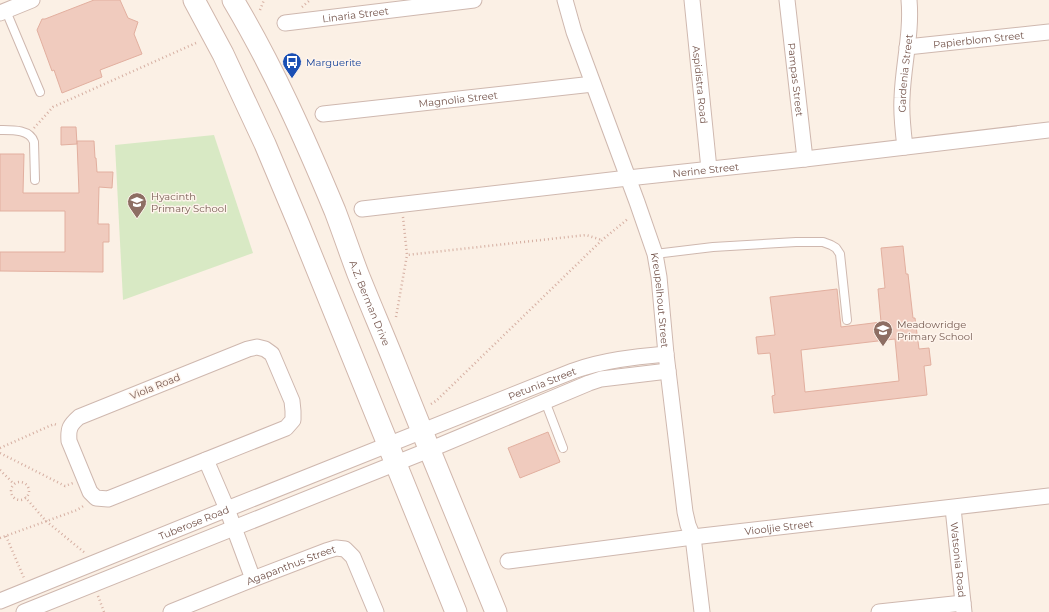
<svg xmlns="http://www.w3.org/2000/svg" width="1049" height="612" font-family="Montserrat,sans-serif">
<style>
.green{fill:#d8e9c4}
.building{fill:#f0cbbe;stroke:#e2af9f;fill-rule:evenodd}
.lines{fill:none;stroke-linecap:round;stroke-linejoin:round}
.lane-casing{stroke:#cfb8af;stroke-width:10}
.street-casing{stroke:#cfb8af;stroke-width:17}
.secondary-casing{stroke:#d1b7ac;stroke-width:23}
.path{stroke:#d5aea1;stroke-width:2.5;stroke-dasharray:1 3;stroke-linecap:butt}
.lane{stroke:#fff;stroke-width:8}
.street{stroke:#fff;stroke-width:15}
.secondary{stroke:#fff;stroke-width:21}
.labels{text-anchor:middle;stroke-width:3;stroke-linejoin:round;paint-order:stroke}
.street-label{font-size:10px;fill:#74544b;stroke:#fef4ec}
.transit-label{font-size:10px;fill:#164399;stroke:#fef4ec;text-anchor:start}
.education-label{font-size:10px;fill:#785e54;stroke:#fef4ec;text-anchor:start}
</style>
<rect width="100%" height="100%" fill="#fbf0e5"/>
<!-- green -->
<path class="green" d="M214,135L253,253L123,300L115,145Z"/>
<!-- building -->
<path class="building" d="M94,0H120L128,18L138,22L134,34L142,54L100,70L102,77L62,93L54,70L52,71L37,30L42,19H45Z
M61,127H76L77,144L61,145Z
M77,141H94L95,158H96L97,172H113L112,188L99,187L98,224H109V242H103V272L0,271V252H65V211H0V154H24L23,193H79Z
M903,246L906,274H908L913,318H915L919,349L929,348L931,365L924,366L927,395L774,413L772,396L775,395L770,353L758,354L756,337L775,335L770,297L837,289L841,327L881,322L878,289L885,288L881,248ZM895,339L899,381L805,392L801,350Z
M548,432L560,462L520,478L508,448Z"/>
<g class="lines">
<!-- lane casing -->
<g class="lane-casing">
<path id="lane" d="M6,11L40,92
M0,130C11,130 30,129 34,142L35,180
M655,254L713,247L796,242H823L831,245L836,248L840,254L847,320
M545,401L563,448"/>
</g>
<!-- street casing -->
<g class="street-casing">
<g id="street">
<path id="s1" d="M565,0L574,32L637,202L655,254L659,277L666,354L685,512L688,525L693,537L702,612"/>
<path id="s2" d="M692,0L709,169"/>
<path id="s3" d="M787,0L805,159"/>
<path d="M0,13L32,0"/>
<path id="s4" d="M285,23L474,0"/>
<path id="s5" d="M907,47L1049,32"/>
<path id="s6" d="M323,114L593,84"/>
<path id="s7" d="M905,147C903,131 901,114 902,98C903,65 912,33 909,0"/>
<path id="s8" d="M362,209L628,178L805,159L1049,130"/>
<path d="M257,347L265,349L272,354L292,401L293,411V420L286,428L108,499L96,498L90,492L69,441C68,428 70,425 79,417L248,349Z"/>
<path d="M206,460L227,509L253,579"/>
<path id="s9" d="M953,508L964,612"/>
<path id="s10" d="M508,561L693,537L1049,496"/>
<path id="s11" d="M0,601L227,509L573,371C604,360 634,357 666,354"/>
<path d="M24,612L429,450L589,383L601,379L668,371"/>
<path id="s12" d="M171,612L253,579L326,551L336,548L345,549L353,557L376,612"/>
<path d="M879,612L963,603"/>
</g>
</g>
<!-- secondary casing -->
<g class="secondary-casing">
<g id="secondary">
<path d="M194,0L223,54L265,144L299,225L456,612"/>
<path id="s13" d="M233,0C273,67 305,139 335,211C343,232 350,253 358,274C370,304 383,334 395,364C428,447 462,529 496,612"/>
</g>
</g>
<!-- path -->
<path class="path" d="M302,7L310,0
M260,10L264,0
M34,128L53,107L196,43
M403,217L407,255L586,235L602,240
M396,317L407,255
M431,404L436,401L602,240L629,218
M0,448L54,424L57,425
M0,453L65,486L73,483
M0,470L14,484
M11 491a9 9 0 1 1 18 0a9 9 0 1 1-18 0Z
M25,497L46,521L85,553
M6,536L24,578
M0,538L77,510L85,505
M98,596L104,612"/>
<!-- lane -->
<use href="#lane" class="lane"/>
<!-- street -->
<use href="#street" class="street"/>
<!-- secondary -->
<use href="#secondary" class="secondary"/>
</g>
<!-- icons -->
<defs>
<g id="bus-pin" transform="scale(1)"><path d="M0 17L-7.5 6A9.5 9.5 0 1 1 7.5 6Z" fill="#1a4fb4" stroke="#fef4ec"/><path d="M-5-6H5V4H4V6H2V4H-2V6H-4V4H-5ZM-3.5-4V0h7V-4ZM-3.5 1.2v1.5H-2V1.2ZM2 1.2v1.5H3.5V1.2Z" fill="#fff"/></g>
<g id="school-pin" transform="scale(1)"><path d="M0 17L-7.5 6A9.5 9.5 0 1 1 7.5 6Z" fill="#8d6e63" stroke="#fef4ec"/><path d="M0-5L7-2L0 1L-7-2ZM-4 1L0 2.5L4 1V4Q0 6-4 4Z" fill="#fff"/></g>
</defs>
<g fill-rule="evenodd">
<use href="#bus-pin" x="292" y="62"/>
<use href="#school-pin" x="137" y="202"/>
<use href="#school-pin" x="883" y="330"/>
</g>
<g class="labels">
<!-- street labels -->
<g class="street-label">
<text dy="4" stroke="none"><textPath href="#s4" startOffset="71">Linaria Street</textPath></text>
<text dy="4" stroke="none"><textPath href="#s5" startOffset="72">Papierblom Street</textPath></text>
<text dy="4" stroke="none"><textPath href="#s7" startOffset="74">Gardenia Street</textPath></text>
<text dy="4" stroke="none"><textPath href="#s3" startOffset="80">Pampas Street</textPath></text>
<text dy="4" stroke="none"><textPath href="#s2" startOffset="85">Aspidistra Road</textPath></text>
<text dy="4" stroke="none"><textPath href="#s6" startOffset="136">Magnolia Street</textPath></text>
<text dy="4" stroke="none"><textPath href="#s8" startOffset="346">Nerine Street</textPath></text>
<text dy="4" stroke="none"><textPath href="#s1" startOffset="316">Kreupelhout Street</textPath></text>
<text dy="4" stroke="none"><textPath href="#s13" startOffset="333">A.Z. Berman Drive</textPath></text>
<text dy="4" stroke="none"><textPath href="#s11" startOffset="584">Petunia Street</textPath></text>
<text transform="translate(155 386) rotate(-22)" y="4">Viola Road</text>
<text dy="4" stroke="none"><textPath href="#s11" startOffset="209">Tuberose Road</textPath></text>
<text dy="4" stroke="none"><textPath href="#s10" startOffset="273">Viooljie Street</textPath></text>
<text dy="4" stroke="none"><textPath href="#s9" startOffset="52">Watsonia Road</textPath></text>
<text dy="4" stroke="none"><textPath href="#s12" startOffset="129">Agapanthus Street</textPath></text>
</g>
<!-- transit labels -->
<g class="transit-label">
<text x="306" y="66">Marguerite</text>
</g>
<!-- education labels -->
<g class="education-label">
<text x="151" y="200">Hyacinth<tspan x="151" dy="12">Primary School</tspan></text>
<text x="897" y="328">Meadowridge<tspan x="897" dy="12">Primary School</tspan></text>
</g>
</g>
</svg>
